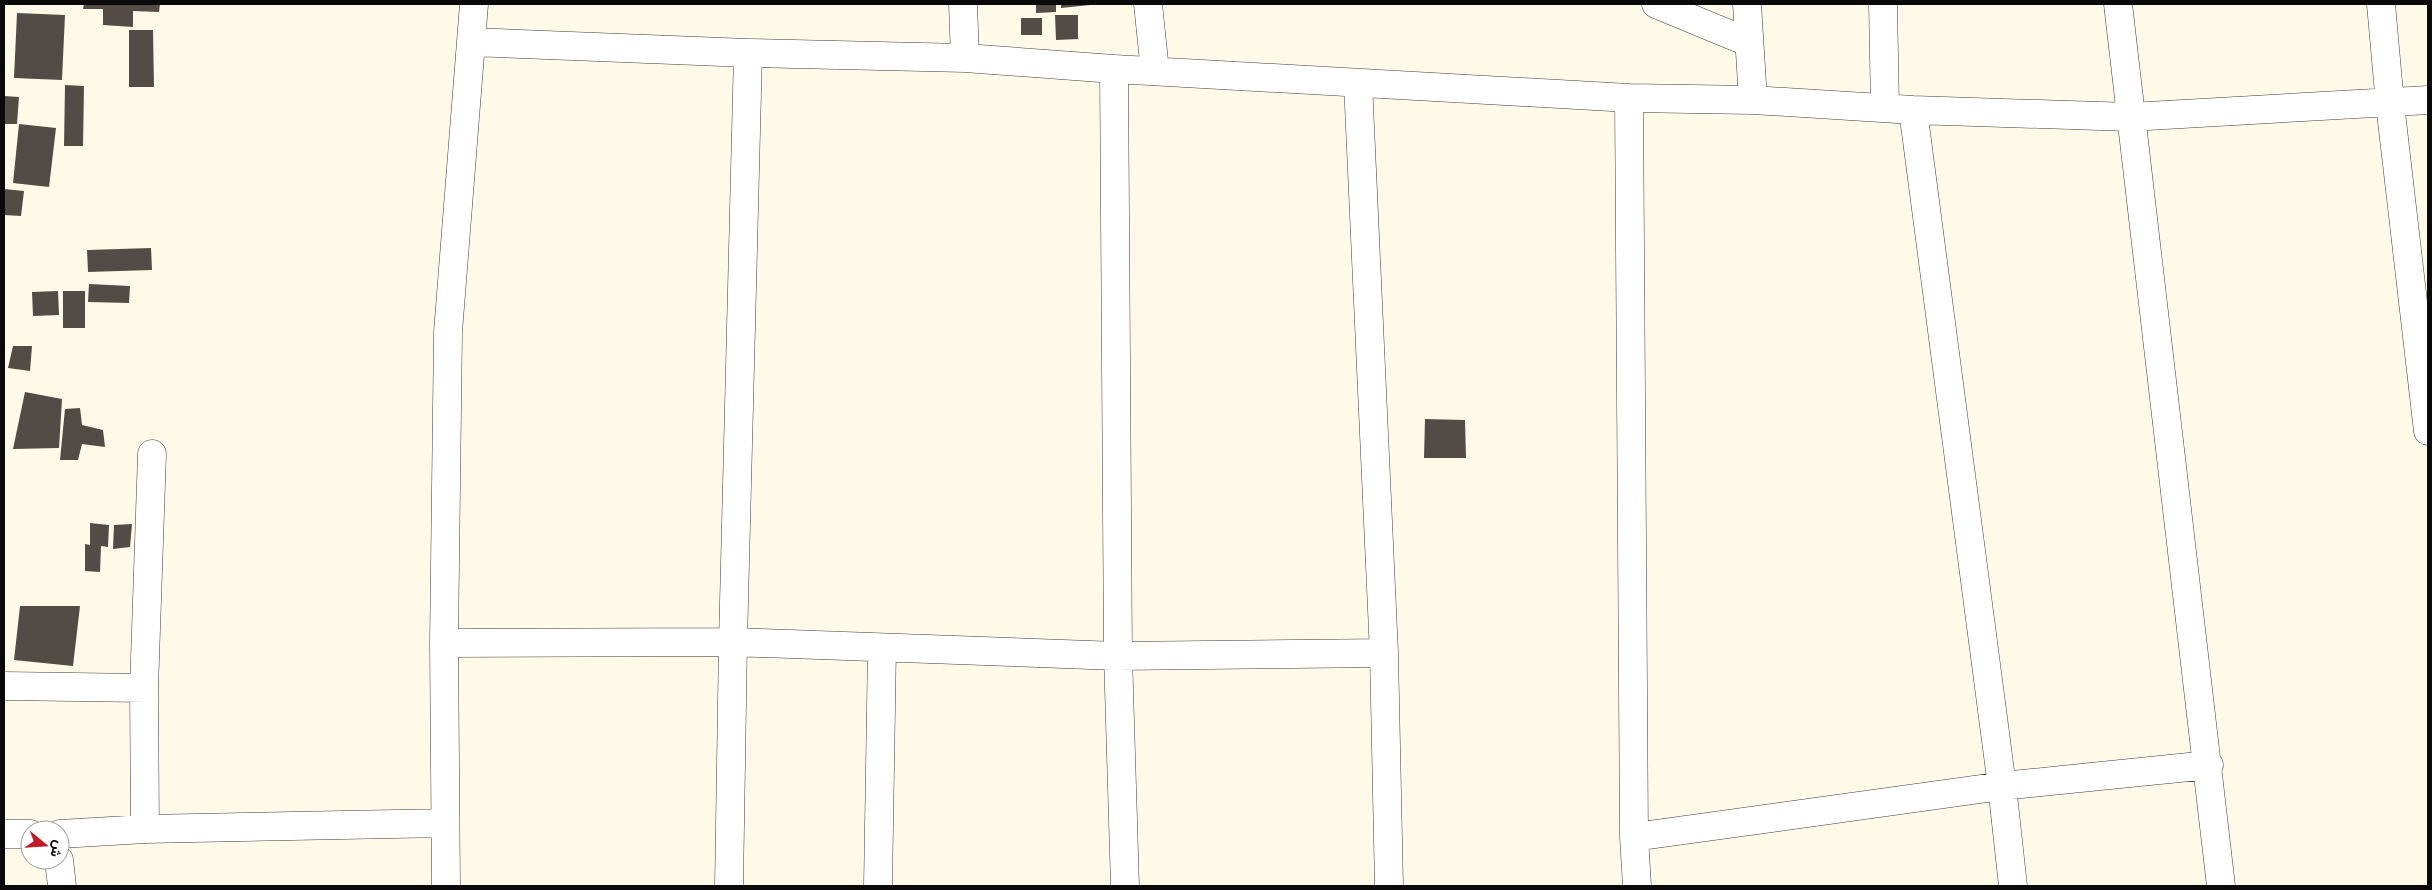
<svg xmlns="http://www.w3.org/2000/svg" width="2432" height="890" font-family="Bitter,Vazirmatn,serif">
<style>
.building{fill:#534b46}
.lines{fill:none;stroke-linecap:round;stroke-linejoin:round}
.minor-casing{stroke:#3d3d3d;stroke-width:29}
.minor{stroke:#fff;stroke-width:28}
</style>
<rect width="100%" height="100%" fill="#fffae7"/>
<!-- building -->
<path class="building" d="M84,4H160L159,12L133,11V27L103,25V9H83Z
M1036,4H1056V12L1036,13Z
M1061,4H1090V5L1061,8Z
M17,13L65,15L62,80L14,78Z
M1055,15H1078V39L1056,40Z
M1021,18H1042V35H1021Z
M129,30H153L154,87H129Z
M65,85L84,86L83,146H64Z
M4,96L19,97L17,124H4Z
M19,124L56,128L49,187L13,183Z
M4,189L24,191L21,216L4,215Z
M151,248L152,270L88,272L87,250Z
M89,284L130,286L129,303L88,302Z
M58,291L59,315L33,316L32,292Z
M63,291H85V328H63Z
M13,346H32L30,371L8,368Z
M25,392L62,399L59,448L13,449Z
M80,408L82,425L103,430L105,447L82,444L78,460H60L65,409Z
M1425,419L1465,420L1466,458H1424Z
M90,523L109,525L108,547L101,546L100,572L85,571V544L90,545Z
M132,524L130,547L113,549L114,525Z
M20,606H80L73,666L14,660Z"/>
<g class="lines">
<!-- minor casing -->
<g class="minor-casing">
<path id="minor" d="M963,4L965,58
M1148,4L1155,71
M1656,4L1748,42
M1747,4L1753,100
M1883,4L1885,108
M2118,4L2221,886
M2381,4L2390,104L2428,431
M471,42L748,53L965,58L1114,69L1629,98L1753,100L1913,110L2130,117L2428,100
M1114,69L1118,656L1125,886
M1358,83L1384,653L1389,886
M1629,98L1634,837L1637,886
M1913,110L2002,786L2013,886
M444,643L733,642L1118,656L1384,653
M4,686L144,688
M145,829L144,688L152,454
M4,834H30
M60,834L145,829L445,823
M1634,837L2002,786L2209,765
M59,860L62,886
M446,886L444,643L448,332L474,4
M729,886L733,642L748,53
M878,886L882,648"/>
</g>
<!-- minor -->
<use href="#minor" class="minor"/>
</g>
<!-- border -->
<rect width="2432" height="890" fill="none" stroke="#0a0a0a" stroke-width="10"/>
<!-- north arrow -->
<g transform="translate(45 845) rotate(108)"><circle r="24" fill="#ffffff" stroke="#9d9d9d"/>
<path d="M0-4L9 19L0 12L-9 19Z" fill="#c11b28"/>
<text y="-8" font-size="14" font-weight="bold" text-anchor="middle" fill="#0a0a0a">ش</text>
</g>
</svg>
